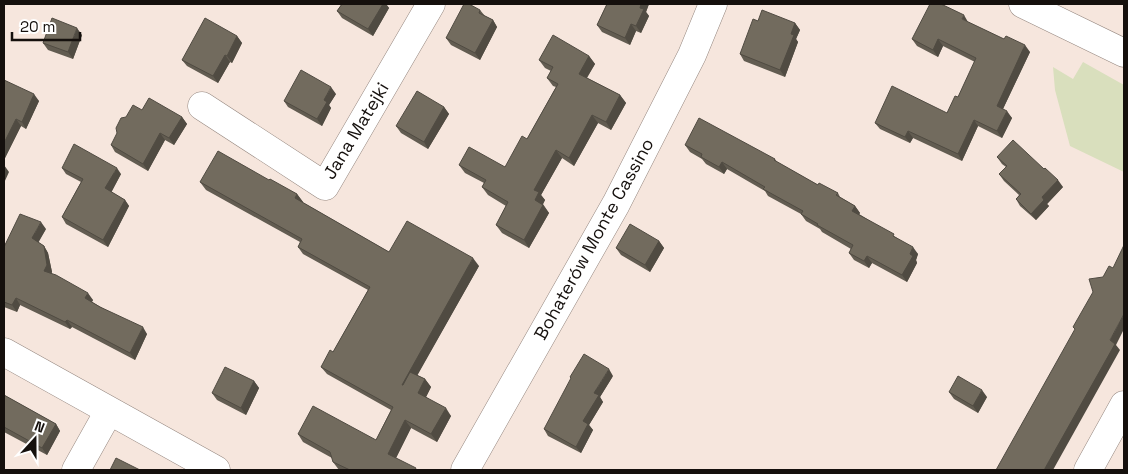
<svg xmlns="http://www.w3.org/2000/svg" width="1128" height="474" font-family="'Space Grotesk',sans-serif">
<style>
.green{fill:#d9dfbd}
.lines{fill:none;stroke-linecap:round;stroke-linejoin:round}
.minor-casing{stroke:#968880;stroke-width:29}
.minor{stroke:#fff;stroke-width:28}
.wall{fill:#625c51}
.shaded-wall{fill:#504b42}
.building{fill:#726b5e;stroke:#504b42}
.labels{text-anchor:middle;stroke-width:4;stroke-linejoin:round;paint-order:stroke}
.street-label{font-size:18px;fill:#15100d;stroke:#fff}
</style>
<rect width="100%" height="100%" fill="#f6e6dd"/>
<!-- green -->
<path class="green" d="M1083,62L1124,85V172L1070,146L1055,90L1053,67L1073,79Z"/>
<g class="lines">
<!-- minor casing -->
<g class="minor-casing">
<path id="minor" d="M1023,4L1124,53
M202,106L325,186L431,4
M4,352L216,470
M76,470L109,411
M465,470L616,204L692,55L713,4
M1088,470L1124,405"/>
</g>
<!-- minor -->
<use href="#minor" class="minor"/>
</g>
<!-- wall -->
<path class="wall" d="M342,4H386L389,8L373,36L342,18L337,11Z
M607,4H649L646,12L649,16L641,33L636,31L630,45L602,32L597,25Z
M480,10L485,16L493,20L497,27L480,60L451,45L446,38Z
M758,21L795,23L800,30L796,39L798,42L785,77L744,61L740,54Z
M968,22L1030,52L1003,109L1012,118L1002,138L978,126L962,161L913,138L910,143L880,129L875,123L947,113L958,97L975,62L943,46L938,57L917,46L912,39Z
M82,35L73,59L48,50L43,43Z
M237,36L242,43L232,63L230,62L218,83L187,66L182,60Z
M589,56L595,64L587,78L620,95L626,103L611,130L598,123L574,166L562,158L541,195L545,200L543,204L549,213L529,248L502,233L496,225L506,206L488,195L482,187L484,183L465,173L459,165L505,167L527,139L556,87L553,86L547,78L551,71L545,68L539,60Z
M4,80L39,101L26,129L21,126L4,160Z
M336,94L329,105L331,108L322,126L288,107L284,101Z
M444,107L449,114L428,149L401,133L396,126Z
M142,110L182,117L187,124L174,145L165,140L148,171L115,152L111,145Z
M685,145L775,159L777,162L818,185L838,193L840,197L855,206L860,213L859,214L897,238L918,254L916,260L917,263L907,282L872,263L869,268L854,260L849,253L851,249L822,232L820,229L806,221L801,214L768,196L765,191L727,169L724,174L706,164L702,159L690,152Z
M997,157L1063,187L1047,204L1049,206L1036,220L1020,206L1016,199L1019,195L1004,181L999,174L1006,167L1002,164Z
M62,168L121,174L111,192L125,200L129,206L108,247L66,224L62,217L81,182L66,174Z
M269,180L297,194L303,202H302L389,252L479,266L417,375L425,379L431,387L426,397L451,416L437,442L411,428L396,458L417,470H339L333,462L332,458L303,442L298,434L376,440L391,410L327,374L321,367L333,352L368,290L303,254L298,247L300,242L206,190L200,182Z
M46,229L38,242L44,246L48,253L52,272L51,274L93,300L92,302L147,334L135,360L72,327L70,329L20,305L17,312L4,307V247Z
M659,241L664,248L650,272L621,255L616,248Z
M613,376L600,397L603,402L589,425L593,430L581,453L548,436L544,429Z
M254,381L259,388L246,415L217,400L212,393Z
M949,392L987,397L978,413L954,399Z
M4,395L56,424L60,431L47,455L4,432Z"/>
<!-- shaded-wall -->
<path class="shaded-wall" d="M383,4H386L389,8L373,36L368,29Z
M641,4H649L646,12L649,16L641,33L636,26L640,8Z
M964,15L968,22L962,19Z
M493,20L497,27L480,60L475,53Z
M795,23L800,30L796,39L798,42L785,77L780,70L791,34Z
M631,24L636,31L630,45L625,38Z
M77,28L82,35L73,59L68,52Z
M237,36L242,43L232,63L227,56Z
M938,39L943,46L938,57L933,50Z
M1025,45L1030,52L1001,113L997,106Z
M225,55L230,62L218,83L213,76Z
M589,56L595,64L584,82L579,74Z
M331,87L336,94L329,105L331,108L322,126L317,119L324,100Z
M34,94L39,101L26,129L22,122Z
M620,95L626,103L611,130L606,122Z
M444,107L449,114L428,149L424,142Z
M1007,111L1012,118L1002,138L997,131Z
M592,115L598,123L574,166L569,158Z
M182,117L187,124L174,145L169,138Z
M16,119L21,126L4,160V143Z
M974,120L978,126L962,161L958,154Z
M908,131L913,138L910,143L905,137Z
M160,133L165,140L148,171L143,164Z
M556,150L562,158L541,195L545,200L541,208L535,200L534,190Z
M722,162L727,169L724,174L719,167Z
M4,165L9,172L4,183Z
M117,168L121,174L110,195L105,188Z
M1058,180L1063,187L1047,204L1049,206L1036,220L1031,214L1042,197Z
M297,194L303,202L300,206L295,198Z
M125,200L129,206L108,247L103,240Z
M543,205L549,213L529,248L524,240Z
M855,206L860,213L857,218L852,211Z
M41,222L46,229L37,245L32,238Z
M659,241L664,248L650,272L645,265Z
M44,246L48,253L52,272L49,278L44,271Z
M913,247L918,254L916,260L917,263L907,282L902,275Z
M867,256L872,263L869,268L864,261Z
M473,258L479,266L408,392L402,385Z
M88,293L93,300L90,305L85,298Z
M16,298L20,305L17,312L12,305Z
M1124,314V329L1116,345L1120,350L1053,470H1044L1110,340Z
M67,320L72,327L70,329L65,322Z
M143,327L147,334L135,360L130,353Z
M609,369L613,376L600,397L603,402L589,425L593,430L581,453L576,447L583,421L594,393Z
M425,379L431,387L424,401L418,393Z
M254,381L259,388L246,415L241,408Z
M982,390L987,397L978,413L973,406Z
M446,408L451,416L437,442L431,434Z
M405,420L411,428L394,462L388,454Z
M56,424L60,431L47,455L42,448Z"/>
<!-- building -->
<path class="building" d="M342,4H383L368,29L337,11Z
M464,4H469L480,10L479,13L493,20L475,53L446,38Z
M607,4H641L640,8L644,9L636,26L631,24L625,38L597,25Z
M930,4H941L964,15L962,19L1004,39L1006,36L1025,45L997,106L1007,111L997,131L974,120L958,154L908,131L905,137L875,123L892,86L947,113L955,96L958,97L976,58L938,39L933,50L912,39Z
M762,10L795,23L791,34L794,35L780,70L740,54L753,19L758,21Z
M52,18L77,28L68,52L43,43Z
M205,18L237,36L227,56L225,55L213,76L182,60Z
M553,35L589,56L579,74L620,95L606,122L592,115L569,158L556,150L534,190L539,192L535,200L543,205L524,240L496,225L508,202L482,187L486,180L459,165L469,147L505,167L522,136L527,139L558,84L547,78L553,67L539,60Z
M301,70L331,87L324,100L327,102L317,119L284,101Z
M4,80L34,94L22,122L16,119L4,143Z
M417,91L444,107L424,142L396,126Z
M149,98L182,117L169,138L160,133L143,164L111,145L117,133L116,128L121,118L126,117L133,105L142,110Z
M699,118L775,159L774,160L818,185L819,183L838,193L836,195L855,206L852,211L894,234L893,236L913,247L910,254L913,256L902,275L867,256L864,261L849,253L853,245L817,225L818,224L801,214L803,211L763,189L765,187L722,162L719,167L701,157L702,154L685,145Z
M1013,140L1044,169L1045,168L1058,180L1042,197L1044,200L1031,214L1016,199L1021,194L999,174L1007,166L997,157Z
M74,144L117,168L105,188L125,200L103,240L62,217L83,179L62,168Z
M218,151L269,180L270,179L297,194L295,198L389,252L407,221L473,258L402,385H403L410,372L425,379L418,393L446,408L431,434L405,420L388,454L416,468L415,470H350L333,462L330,452L298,434L313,406L376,440L393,407L321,367L330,350L333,352L370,287L298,247L302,239L200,182Z
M20,214L41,222L32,238L44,246L47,265L44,271L56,275L88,293L85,298L100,307L143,327L130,353L67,320L65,322L16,298L12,305L4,302V247Z
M630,224L659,241L645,265L616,248Z
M1124,245V314L1110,340L1115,344L1044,470H996L1075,329L1073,327L1093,292L1089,279L1103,277L1109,266L1113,268Z
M584,354L609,369L594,393L599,395L583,421L588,424L576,447L544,429L571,378L570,377Z
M225,367L254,381L241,408L212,393Z
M958,376L982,390L973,406L949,392Z
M4,395L56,424L42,448L4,427Z
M116,458L140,470H110Z"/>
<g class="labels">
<!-- street labels -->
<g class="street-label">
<text transform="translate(356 131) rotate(-59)" y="6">Jana Matejki</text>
<text transform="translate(594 239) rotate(-61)" y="6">Bohaterów Monte Cassino</text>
</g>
</g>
<!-- border -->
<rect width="1128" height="474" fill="none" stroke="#15100d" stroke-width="10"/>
<!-- north arrow -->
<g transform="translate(35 439) rotate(21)" stroke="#ffffff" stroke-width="4" paint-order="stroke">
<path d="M0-4L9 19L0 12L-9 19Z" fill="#15100d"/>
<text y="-8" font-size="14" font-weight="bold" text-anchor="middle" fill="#15100d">N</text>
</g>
<!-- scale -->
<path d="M12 32v8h68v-8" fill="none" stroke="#15100d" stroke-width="2.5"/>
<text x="20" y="32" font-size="15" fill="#15100d" stroke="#ffffff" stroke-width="4" paint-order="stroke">20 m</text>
</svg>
